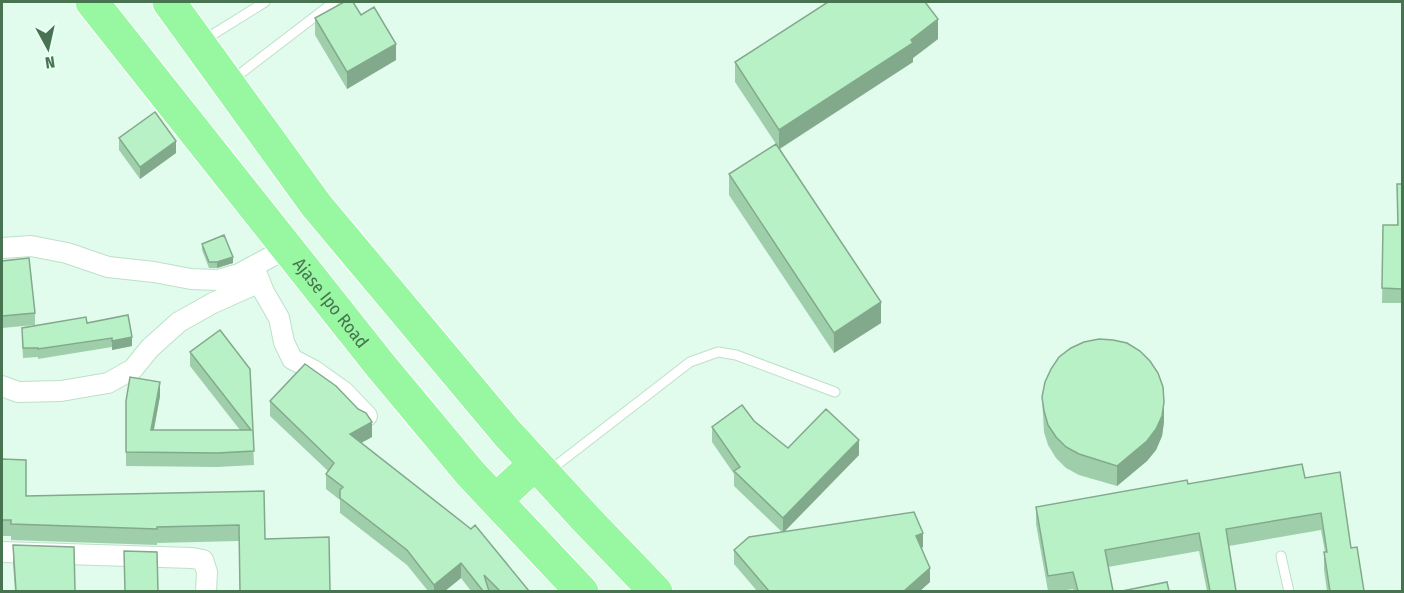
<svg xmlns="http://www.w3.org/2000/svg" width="1404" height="593" font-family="'Fira Sans Condensed',sans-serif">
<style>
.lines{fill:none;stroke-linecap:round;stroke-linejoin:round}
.lane-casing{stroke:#bde0c8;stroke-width:11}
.street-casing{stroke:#bde0c8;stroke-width:22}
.highway-casing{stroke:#fff;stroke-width:35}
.lane{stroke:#fff;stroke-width:9}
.street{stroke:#fff;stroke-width:20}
.highway{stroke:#98f7a1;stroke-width:33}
.wall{fill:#9fcfaa}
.shaded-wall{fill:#82a98b}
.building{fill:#b9f1c6;stroke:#82a98b;stroke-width:1.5}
.labels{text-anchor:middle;stroke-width:4.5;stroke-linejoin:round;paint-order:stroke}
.street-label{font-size:18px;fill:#487350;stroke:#e7fff2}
</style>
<rect width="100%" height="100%" fill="#e1fced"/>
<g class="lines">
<!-- lane casing -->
<g class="lane-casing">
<path id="lane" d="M204,40L265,2
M232,80L334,2
M549,471L690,362L718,352L736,355L835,392
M1281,556L1289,592"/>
</g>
<!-- street casing -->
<g class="street-casing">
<path id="street" d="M2,248L31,246L67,253L108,267L154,272L191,279L218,280L239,274L287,248
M256,272L264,292L279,318L284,342L292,359L313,370L344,392L367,416
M2,386L18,392L61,391L108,383L133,369L150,348L179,322L213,303L260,282
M2,552L192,558L203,560L207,572L206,592"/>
</g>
<!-- highway casing -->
<g class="highway-casing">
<g id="highway">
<path id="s1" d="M92,2L380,365L470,473L582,592"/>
<path d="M169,2L316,205L507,433L585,518L656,592"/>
<path d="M496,500L535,464"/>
</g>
</g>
<!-- lane -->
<use href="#lane" class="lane"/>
<!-- street -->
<use href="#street" class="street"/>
<!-- highway -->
<use href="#highway" class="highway"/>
</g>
<!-- wall -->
<path class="wall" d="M361,15L396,60L347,89L315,35V18Z
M938,39L913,58V62L780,149L881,323L834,353L729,195V174L776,144L735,82V62Z
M119,138L176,153L140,179L119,150Z
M1397,184H1402V303H1382L1383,225H1397Z
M202,244L233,263L217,268H209L202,250Z
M2,261L35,313V325L2,328Z
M87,323L132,346L112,350V347L38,359V357L23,358L22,337Z
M190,352L250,369L254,465L217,467L126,466V401L160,396L154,430H240L190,366Z
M1042,397L1164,422L1162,436L1156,450L1147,461L1117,486L1079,475L1066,468L1056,458L1048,445L1044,432Z
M270,401L372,437L361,443L529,591H471L461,578L445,591H428L407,565L340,513V500L326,489V474L328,471L270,416Z
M754,421L788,448L859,455L784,532L923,547L922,548L930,582L920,591H757L734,564V550L782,532L734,486V474L712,442V427Z
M2,459L26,496L264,491L239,541L157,543V545L11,540V536H2Z
M1305,478L1351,548L1364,591H1327L1324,570V552H1325L1321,530L1229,546L1236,591H1207L1199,551L1108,567L1113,591H1074L1073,589L1060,591H1048L1036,524V507L1188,484Z
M13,545L75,591H15L13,564Z"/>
<!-- shaded-wall -->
<path class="shaded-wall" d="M938,19V39L913,58V62L779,149V130L911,40Z
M396,44V60L347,89V72Z
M176,141V153L140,179V167Z
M233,257V263L217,268V262Z
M881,302V323L834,353V333Z
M132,337V346L112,350V341Z
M160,382V396L151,444V430Z
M1164,402V422L1162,436L1156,450L1147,461L1117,486V466Z
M372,422V437L350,449V434Z
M859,440V455L783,533V518Z
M923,533V547L916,550V536Z
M461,563V578L445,591H434V585Z
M930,568V582L920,591H904Z"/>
<!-- building -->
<path class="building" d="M344,2H353L361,15L374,7L396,44L347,72L315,18Z
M828,2H925L938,19L911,40L913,43L779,130L735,62Z
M155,112L176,141L140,167L119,138Z
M776,144L881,302L834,333L729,174Z
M1397,184H1402V289L1382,288L1383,225H1398Z
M224,235L233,257L217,262H209L202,244Z
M29,258L35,313L2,316V261Z
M128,315L132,337L112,341V338L38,349V348H23L22,328L86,317L87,323Z
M220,330L250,369L254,451L217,453L126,452V401L130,377L160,382L151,430H251L190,352Z
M1099,339L1113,340L1127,343L1140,351L1150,361L1158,373L1163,387L1164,402L1162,416L1156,429L1147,441L1117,466L1079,454L1066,447L1056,437L1048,425L1044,411L1042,397L1045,382L1051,369L1059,357L1071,348L1084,342Z
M305,364L336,386L358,409L366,413L372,422L350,434L471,529L475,525L529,591H500L484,575L489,591H483L461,563L434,585L407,550L340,498V490L343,487L326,474L334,463L270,401Z
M742,405L754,421L788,448L826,409L859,440L783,518L734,471L740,467L712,427Z
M2,459L26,460V496L264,491L265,539L329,537L330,591H240L239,525L157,527V529L11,524V520H2Z
M1302,464L1305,478L1340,472L1351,548L1357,547L1364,591H1330L1324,552H1327L1321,513L1226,529L1236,591H1210L1199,533L1105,550L1113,591H1078L1073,572L1048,576L1036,507L1187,480L1188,484Z
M914,512L923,533L916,536L930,568L904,591H769L734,550L749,537Z
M13,545L74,547L75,591H16Z
M124,551L157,552L158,591H125Z
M1167,582L1169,591H1122Z"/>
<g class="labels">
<!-- street labels -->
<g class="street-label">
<text dy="6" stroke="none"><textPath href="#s1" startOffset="384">Ajase Ipo Road</textPath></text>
</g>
</g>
<!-- border -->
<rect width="1404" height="593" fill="none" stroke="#487350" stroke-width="6"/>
<!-- north arrow -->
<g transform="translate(48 48) rotate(172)" stroke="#e7fff2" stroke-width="4.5" paint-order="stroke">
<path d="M0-4.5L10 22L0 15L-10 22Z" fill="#487350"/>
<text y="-9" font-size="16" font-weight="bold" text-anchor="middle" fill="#487350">N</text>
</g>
</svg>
